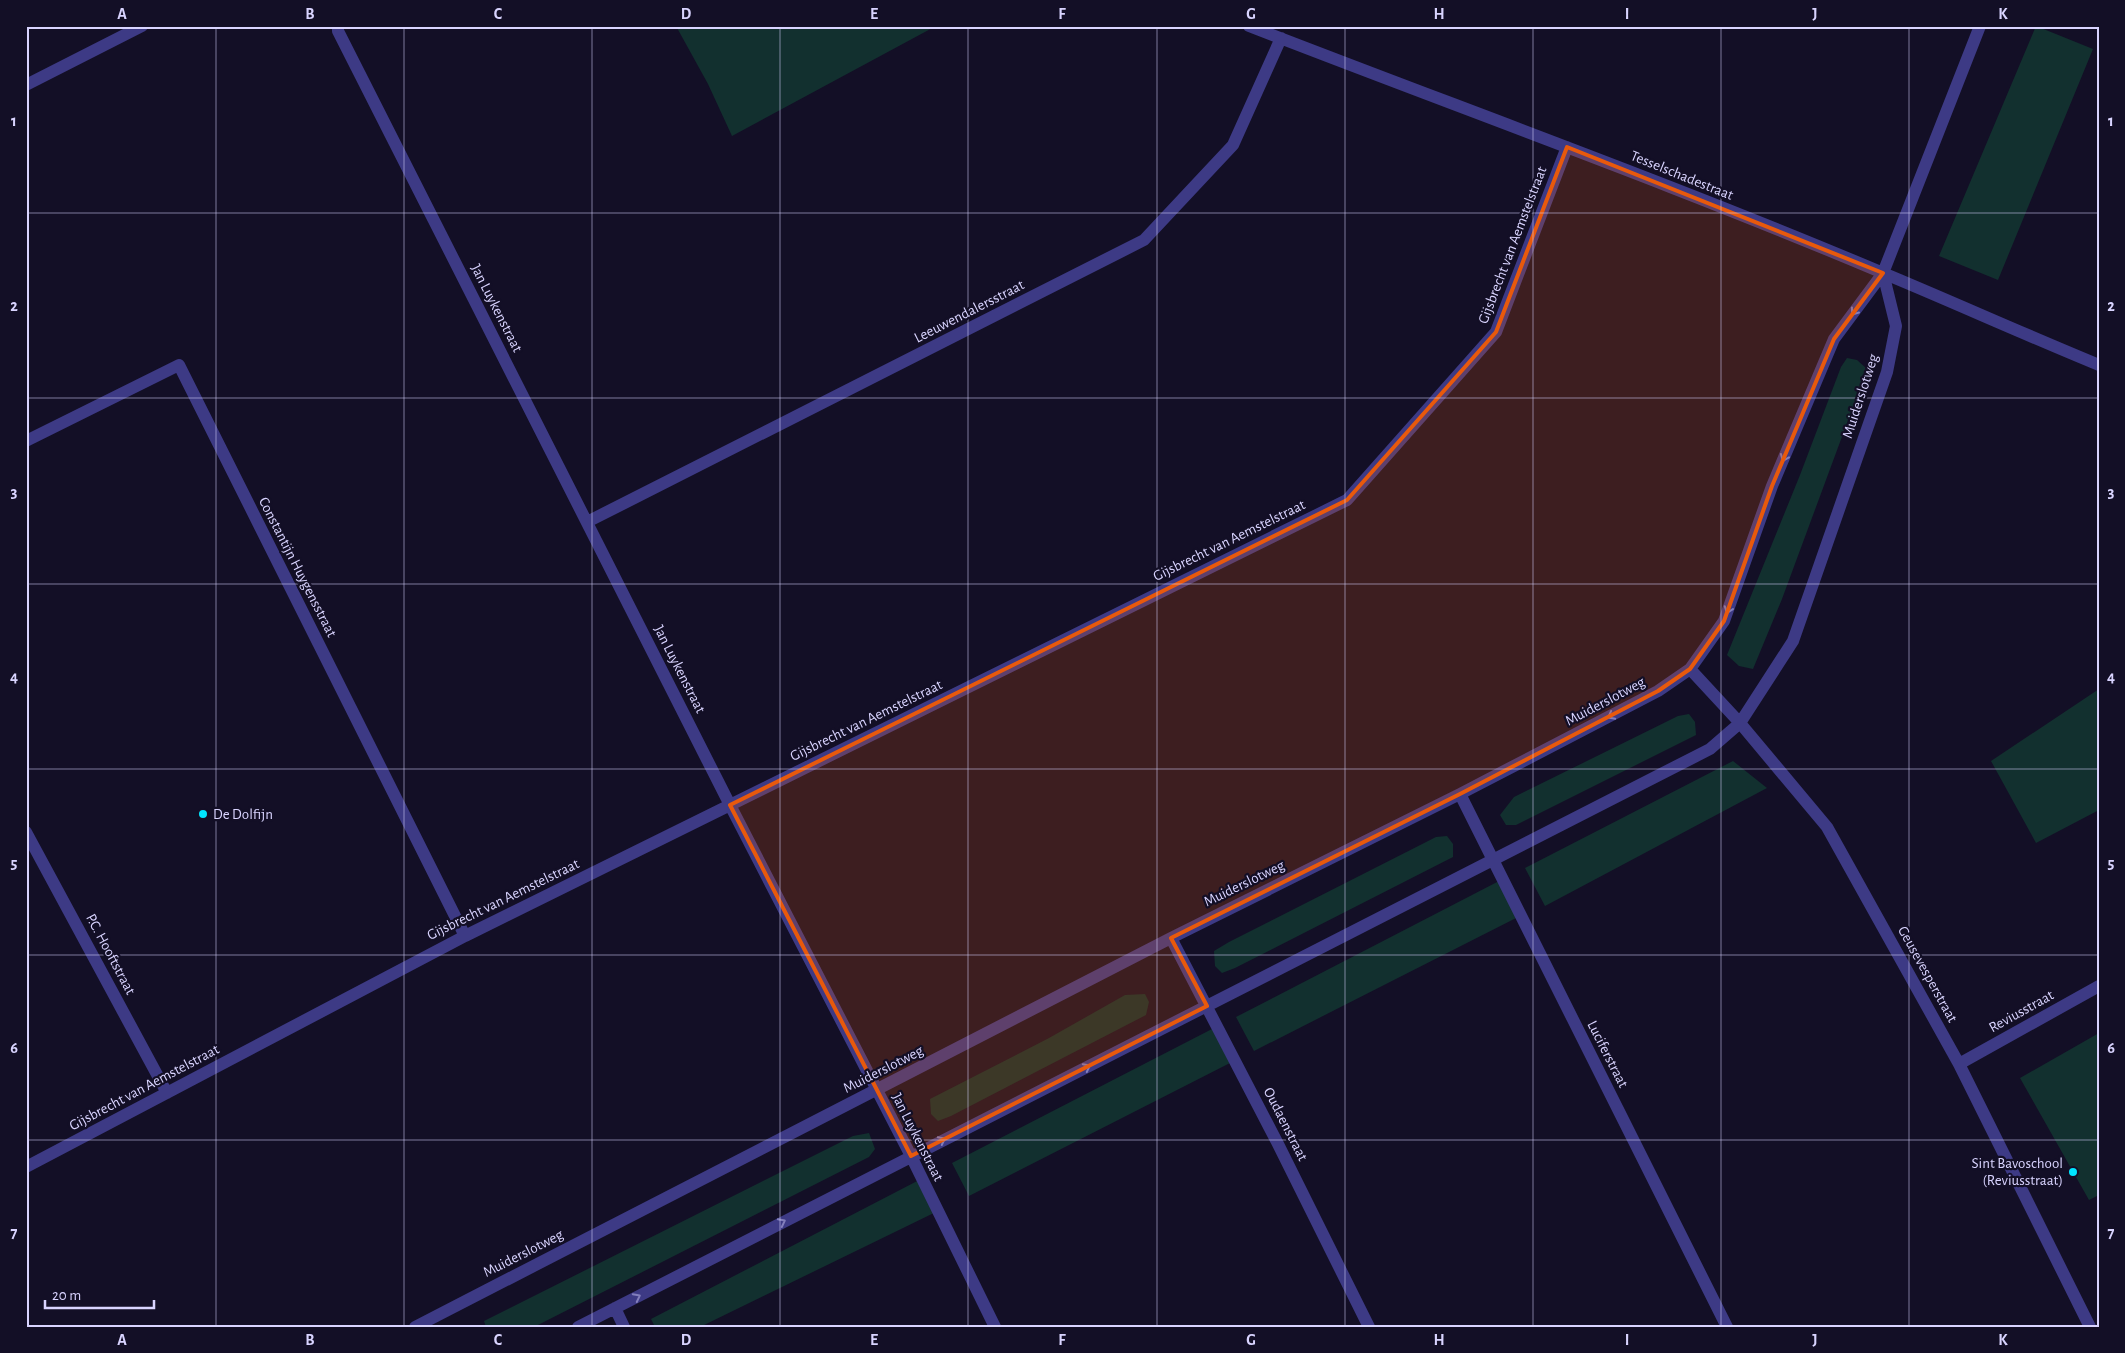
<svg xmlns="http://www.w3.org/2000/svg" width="2125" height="1353" font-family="'Alegreya Sans',sans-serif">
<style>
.green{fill:#12302f}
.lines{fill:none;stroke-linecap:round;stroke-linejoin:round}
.minor{stroke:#3d3a85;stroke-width:12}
.oneway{stroke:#837fbc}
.marked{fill:#e8590c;fill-opacity:0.2;stroke:#e8590c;stroke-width:4;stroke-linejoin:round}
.grid{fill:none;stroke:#d9d4ff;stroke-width:1;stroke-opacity:0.55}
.poi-dot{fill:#00e5ff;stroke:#130f26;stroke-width:2}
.labels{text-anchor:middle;stroke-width:4.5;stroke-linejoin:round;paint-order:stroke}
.street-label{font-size:15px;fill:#d9d4ff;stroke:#130f26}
.poi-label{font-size:15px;fill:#d9d4ff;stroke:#130f26;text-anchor:start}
.neatline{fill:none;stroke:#d9d4ff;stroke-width:2}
.grid-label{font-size:16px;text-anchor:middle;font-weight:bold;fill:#d9d4ff}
</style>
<rect width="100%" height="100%" fill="#130f26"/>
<!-- green -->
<path class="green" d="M676,26H936L732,136L708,84Z
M2036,26L2093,49L1998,280L1939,256Z
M1847,358L1857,360L1867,369L1782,599L1753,669L1739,666L1727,655L1800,475L1841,367Z
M2099,689V810L2036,843L1991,761Z
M1689,714L1695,722L1696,735L1516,825H1506L1500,815L1514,797L1678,716Z
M1733,761L1767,788L1545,906L1525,868Z
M1447,836L1453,844V857L1235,968L1222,973L1215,966L1214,951L1229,942L1436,837Z
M1501,880L1520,916L1254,1051L1236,1017Z
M1145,994L1149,1002L1146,1015L951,1116L938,1121L931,1114L930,1099L1049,1038L1125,995Z
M1212,1029L1230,1063L969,1196L952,1163Z
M2099,1033V1195L2089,1200L2020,1078Z
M869,1133L875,1149L869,1157L534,1327H486L484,1321L853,1136Z
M923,1178L940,1210L700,1327H655L651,1319Z"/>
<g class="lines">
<!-- minor -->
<path class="minor" d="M338,26V31L730,805L911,1156L995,1327
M1249,26C1460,108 1675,185 1883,273C1955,303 2026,335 2099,365
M26,85L142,26
M26,441L179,365L465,936
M587,522L1144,240L1233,145L1281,38
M1690,669L1740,723L1827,827L1959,1064L2090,1327
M1460,794L1727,1327
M26,832L167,1093
M1171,938L1278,1144L1369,1327
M1959,1064L2099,986
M26,1167L465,936L1347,500L1496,332L1567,147
M615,1308L624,1327
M415,1327L1171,938L1460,794L1658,691L1690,669L1724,621L1772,486L1834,339L1883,273L1980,26
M578,1327L1710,749L1740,723L1793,641L1887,372L1896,326L1883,273"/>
</g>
<!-- one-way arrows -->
<defs><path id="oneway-chevron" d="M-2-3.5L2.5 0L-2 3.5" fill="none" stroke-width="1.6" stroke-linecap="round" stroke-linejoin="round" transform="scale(1.25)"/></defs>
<g class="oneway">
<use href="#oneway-chevron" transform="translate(1854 312) rotate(126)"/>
<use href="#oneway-chevron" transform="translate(1784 458) rotate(113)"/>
<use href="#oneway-chevron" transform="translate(1728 610) rotate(110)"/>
<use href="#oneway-chevron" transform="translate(1611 716) rotate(152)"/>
<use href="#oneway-chevron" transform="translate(1087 1067) rotate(-27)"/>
<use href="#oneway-chevron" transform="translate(942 1140) rotate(-27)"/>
<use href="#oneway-chevron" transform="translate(782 1222) rotate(-27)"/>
<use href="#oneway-chevron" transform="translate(637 1297) rotate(-27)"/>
</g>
<!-- marked area -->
<path class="marked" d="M1567,147L1883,273L1834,339L1772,486L1724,621L1690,669L1658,691L1460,794L1171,938L1207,1006L911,1156L730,805L1347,500L1496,332Z"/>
<!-- grid -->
<path class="grid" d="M216,26V1327M404,26V1327M592,26V1327M780,26V1327M968,26V1327M1157,26V1327M1345,26V1327M1533,26V1327M1721,26V1327M1909,26V1327M26,213H2099M26,398H2099M26,584H2099M26,769H2099M26,955H2099M26,1140H2099"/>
<!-- markers -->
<g class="poi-dot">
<circle cx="203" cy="814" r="5"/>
<circle cx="2073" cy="1172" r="5"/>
</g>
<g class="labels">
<!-- street labels -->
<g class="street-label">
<text transform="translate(1682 175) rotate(22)" y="5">Tesselschadestraat</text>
<text transform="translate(1512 245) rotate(-69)" y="5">Gijsbrecht van Aemstelstraat</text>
<text transform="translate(497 308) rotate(63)" y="5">Jan Luykenstraat</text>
<text transform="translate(969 311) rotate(-27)" y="5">Leeuwendalersstraat</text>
<text transform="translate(1860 396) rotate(-72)" y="5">Muiderslotweg</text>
<text transform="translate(1229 540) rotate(-26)" y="5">Gijsbrecht van Aemstelstraat</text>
<text transform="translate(298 567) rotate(63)" y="5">Constantijn Huygensstraat</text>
<text transform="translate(680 669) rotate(63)" y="5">Jan Luykenstraat</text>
<text transform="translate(1605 701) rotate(-28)" y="5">Muiderslotweg</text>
<text transform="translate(866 720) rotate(-26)" y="5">Gijsbrecht van Aemstelstraat</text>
<text transform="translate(1244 883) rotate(-26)" y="5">Muiderslotweg</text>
<text transform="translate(503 899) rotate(-26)" y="5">Gijsbrecht van Aemstelstraat</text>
<text transform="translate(111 954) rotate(62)" y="5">P.C. Hooftstraat</text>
<text transform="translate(1928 974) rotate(61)" y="5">Geusevesperstraat</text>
<text transform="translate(2021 1011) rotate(-29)" y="5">Reviusstraat</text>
<text transform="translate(1608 1054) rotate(63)" y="5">Luciferstraat</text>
<text transform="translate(883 1069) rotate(-27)" y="5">Muiderslotweg</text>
<text transform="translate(144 1087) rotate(-28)" y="5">Gijsbrecht van Aemstelstraat</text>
<text transform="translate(1286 1124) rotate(63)" y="5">Oudaenstraat</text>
<text transform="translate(918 1137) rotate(63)" y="5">Jan Luykenstraat</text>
<text transform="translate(523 1253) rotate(-27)" y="5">Muiderslotweg</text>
</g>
<!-- poi labels -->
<g class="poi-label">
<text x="213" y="819">De Dolfijn</text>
<text x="2063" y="1168" text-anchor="end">Sint Bavoschool<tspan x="2063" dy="17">(Reviusstraat)</tspan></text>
</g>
</g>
<!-- border -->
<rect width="2125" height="1353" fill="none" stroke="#130f26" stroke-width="55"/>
<!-- scale -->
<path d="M45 1300v8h109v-8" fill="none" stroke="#d9d4ff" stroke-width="2.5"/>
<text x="52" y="1300" font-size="15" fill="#d9d4ff" stroke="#130f26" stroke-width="4" paint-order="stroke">20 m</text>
<rect x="28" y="28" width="2070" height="1298" class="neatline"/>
<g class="grid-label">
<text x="122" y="19">A</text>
<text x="310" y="19">B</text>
<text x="498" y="19">C</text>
<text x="686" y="19">D</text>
<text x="874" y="19">E</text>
<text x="1062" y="19">F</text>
<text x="1251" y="19">G</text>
<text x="1439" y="19">H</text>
<text x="1627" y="19">I</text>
<text x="1815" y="19">J</text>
<text x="2003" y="19">K</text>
<text x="14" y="126">1</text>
<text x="2111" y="126">1</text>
<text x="14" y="311">2</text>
<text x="2111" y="311">2</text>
<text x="14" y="497">3</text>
<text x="2111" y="497">3</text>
<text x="14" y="682">4</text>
<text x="2111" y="682">4</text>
<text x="14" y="868">5</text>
<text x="2111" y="868">5</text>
<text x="14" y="1053">6</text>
<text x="2111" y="1053">6</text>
<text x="14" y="1238">7</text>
<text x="2111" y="1238">7</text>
<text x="122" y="1345">A</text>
<text x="310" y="1345">B</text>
<text x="498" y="1345">C</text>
<text x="686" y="1345">D</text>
<text x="874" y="1345">E</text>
<text x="1062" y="1345">F</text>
<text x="1251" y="1345">G</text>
<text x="1439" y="1345">H</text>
<text x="1627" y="1345">I</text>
<text x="1815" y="1345">J</text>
<text x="2003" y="1345">K</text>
</g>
</svg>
